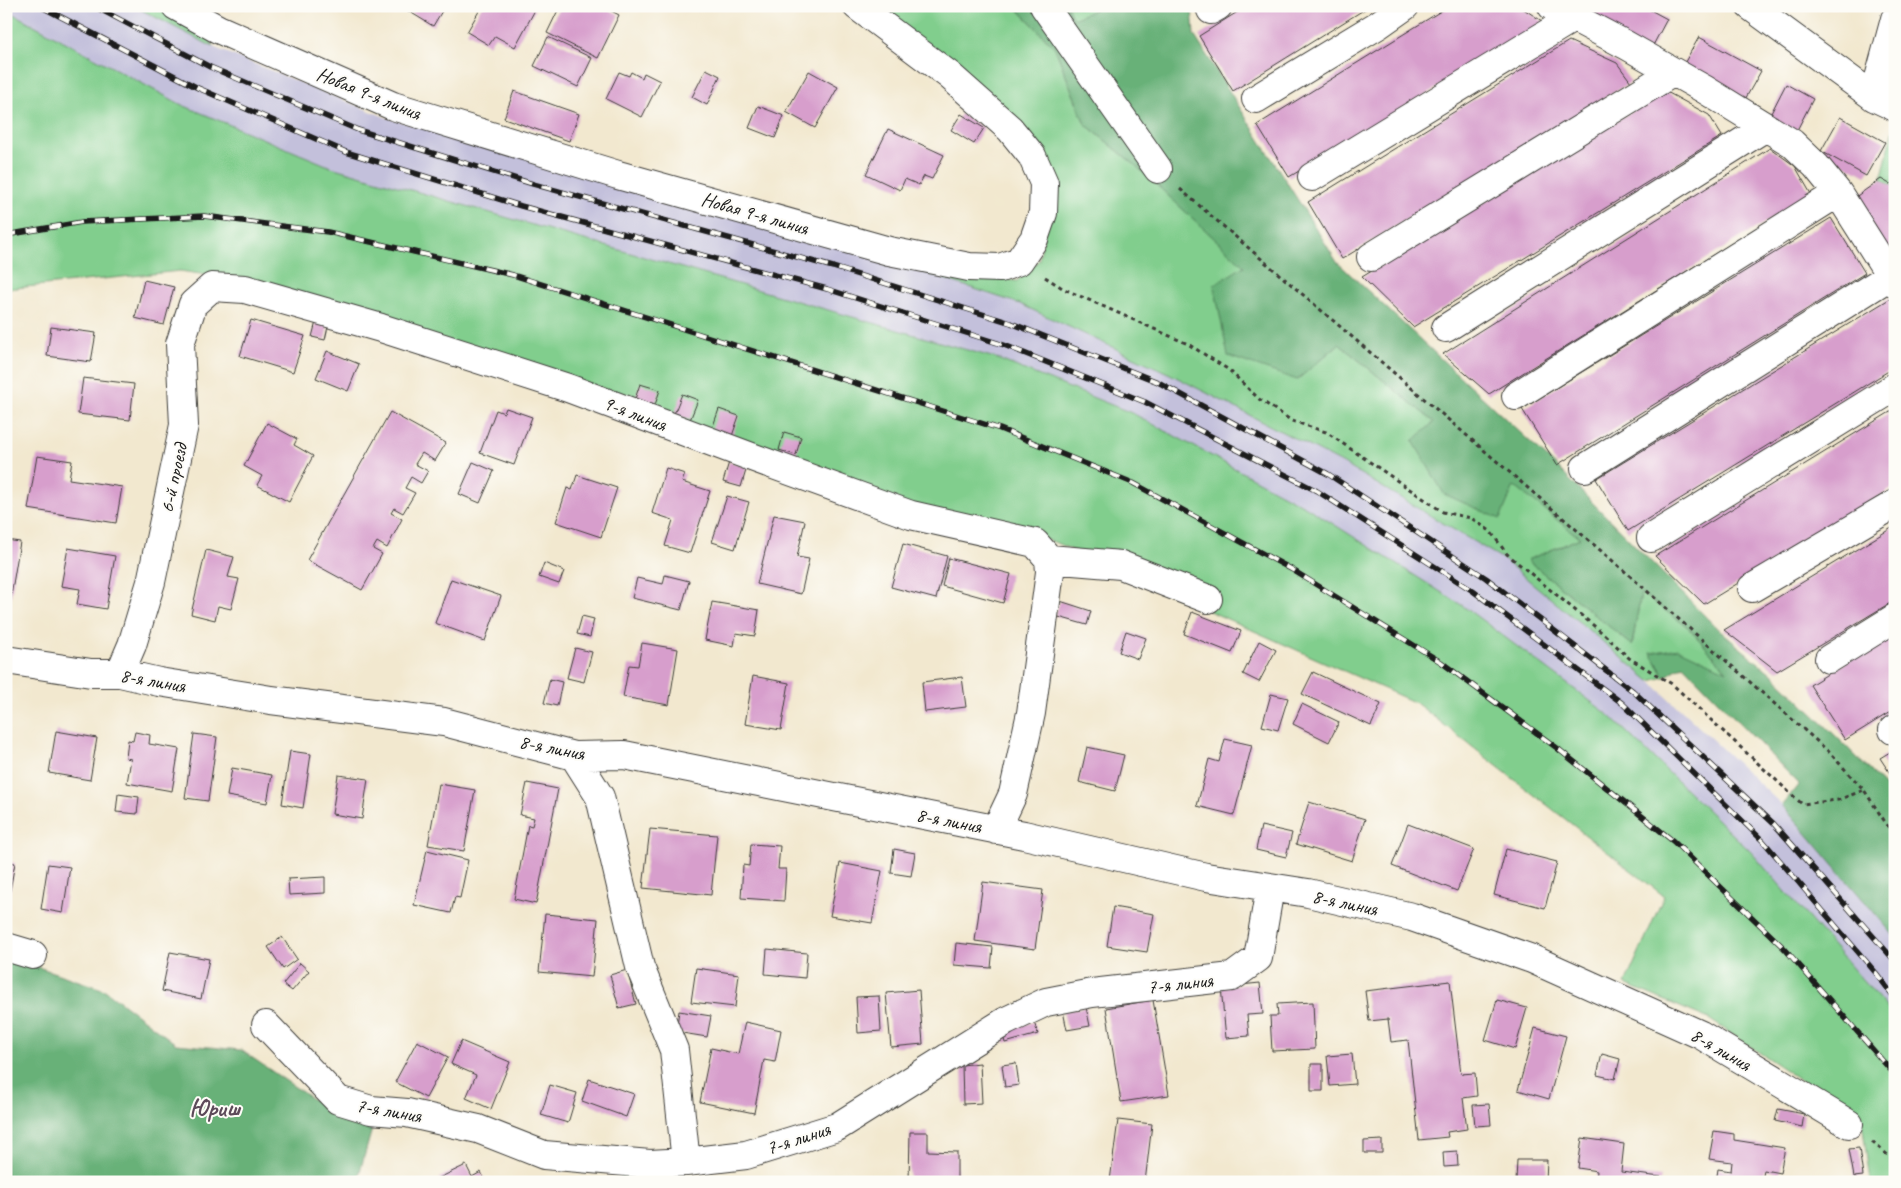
<svg xmlns="http://www.w3.org/2000/svg" width="1901" height="1188" font-family="Caveat,sans-serif">
<style>
.industrial{fill:#c3c0db}
.green{fill:#81ce8d;stroke:#4e7554}
.forest{fill:#68b178;stroke:#42664a}
.building{fill:#d79ecc}
.lines{fill:none;stroke-linecap:round;stroke-linejoin:round}
.minor-casing{stroke:#3c3b37;stroke-width:30}
.path{stroke:#3c3b37;stroke-width:3;stroke-dasharray:4 4;stroke-linecap:butt}
.minor{stroke:#fff;stroke-width:28}
.rail-casing{stroke:#1c1c1c;stroke-width:5.5}
.rail{stroke:#fdfcf7;stroke-width:4;stroke-dasharray:11;stroke-linecap:butt}
.labels{text-anchor:middle;stroke-width:4;stroke-linejoin:round;paint-order:stroke}
.street-label{font-size:20px;fill:#1c1c1c;stroke:#fdfcf7}
.district-label{font-size:25px;font-weight:bold;fill:#5d4a5a;stroke:#fdfcf7}
</style>
<rect width="100%" height="100%" fill="#fdfcf7"/>
<filter id="ink" filterUnits="userSpaceOnUse"><feTurbulence type="fractalNoise" baseFrequency=".02" numOctaves="2"/><feDisplacementMap in="SourceGraphic" scale="10" xChannelSelector="R" yChannelSelector="G"/><feConvolveMatrix kernelMatrix="1 2 1 2 8 2 1 2 1" color-interpolation-filters="sRGB"/></filter>
<filter id="wash" filterUnits="userSpaceOnUse"><feTurbulence type="fractalNoise" baseFrequency=".0096" numOctaves="4" result="noise"/><feDisplacementMap in="SourceGraphic" scale="20" xChannelSelector="R" yChannelSelector="G"/><feGaussianBlur stdDeviation="1.12" result="paint"/><feColorMatrix in="noise" values="0 0 0 0 0 0 0 0 0 0 0 0 0 0 0 0 0 1.4 0 .05"/><feComposite in="paint" operator="in"/></filter>
<g filter="url(#wash)">
<rect width="100%" height="100%" fill="#f2e8cf"/>
<!-- industrial -->
<path class="industrial" d="M6,6H134L213,47L385,117L893,262L1020,304L1170,374L1342,463L1503,559L1650,681L1782,805L1895,937V1017L1751,852L1609,715L1463,606L1308,508L1134,414L995,358L331,167L182,105L15,15L6,10Z"/>
<!-- green -->
<path class="green" d="M134,6H188L201,13L213,47Z
M876,6H1015L1055,48L1085,124L1134,164L1245,266L1297,380L1339,344L1434,422L1580,538L1527,560L1632,645L1641,593L1688,627L1728,672L1651,653L1665,677L1650,681L1503,559L1342,463L1170,374L1020,304L893,262L1017,281L1039,260L1054,185Z
M1067,6H1103L1073,20Z
M6,10L182,105L331,167L995,358L1134,414L1308,508L1463,606L1609,715L1751,852L1895,1017V1182H1870L1862,1121L1709,1019L1625,984L1664,896L1416,703L1054,542L903,504L220,277L180,271L6,289Z
M1894,128L1895,129V187L1881,179Z"/>
<!-- forest -->
<path class="forest" d="M1015,6H1067L1073,19L1103,6H1192L1194,35L1337,262L1553,463L1720,631L1772,674L1843,743L1895,797V937L1782,805L1799,784L1683,665L1665,677L1651,653L1678,648L1727,671L1688,627L1641,593L1632,645L1527,560L1580,538L1514,486L1500,519L1444,494L1413,441L1434,422L1339,344L1297,380L1228,356L1214,285L1244,266L1134,164L1085,124L1055,48Z
M6,956L105,990L176,1044L241,1050L327,1109L374,1122L357,1182H6Z
M625,1171L655,1173L654,1182H617Z"/>
<g id="blocks">
<!-- building -->
<path class="building" d="M400,6H445L433,26Z
M482,6H528L535,10L515,47L495,36L489,45L467,32Z
M560,6H602L619,15L598,58L547,33Z
M1247,6H1370L1233,91L1199,36Z
M1449,6H1519L1545,23L1289,177L1257,125Z
M1592,6H1643L1667,19L1649,53L1585,19Z
M548,37L592,58L578,87L534,66Z
M1699,37L1761,71L1743,103L1681,69Z
M1569,41L1617,63L1631,82L1342,259L1308,202Z
M706,69L720,76L707,105L692,97Z
M809,71L838,87L815,128L786,112Z
M619,72L629,76L631,72L642,78L644,73L660,81L642,117L606,99Z
M1786,84L1813,99L1795,134L1768,119Z
M514,91L579,114L569,141L504,118Z
M1665,91L1709,115L1722,136L1413,327L1362,277Z
M758,106L784,116L775,138L749,128Z
M961,114L984,128L974,144L951,130Z
M1840,117L1885,142L1866,176L1821,151Z
M888,129L944,155L932,179L924,176L919,185L905,179L900,190L866,174Z
M1770,148L1795,166L1811,194L1489,394L1443,354Z
M1881,179L1895,187V265L1854,198Z
M1831,218L1865,273L1557,465L1522,409Z
M144,280L174,287L164,325L135,318Z
M1891,298L1895,304V367L1628,531L1596,479Z
M317,318L329,322L325,340L312,337Z
M251,320L305,336L293,372L240,356Z
M51,327L96,333L91,362L47,356Z
M327,351L359,364L348,391L316,378Z
M83,378L134,384L130,420L78,414Z
M640,384L660,390L655,405L635,399Z
M682,394L698,400L690,420L674,414Z
M506,408L532,417L514,465L480,453L496,410L504,413Z
M719,409L739,416L732,436L712,429Z
M1895,409V487L1704,604L1655,556Z
M390,412L446,443L435,461L422,453L415,464L428,471L421,483L411,477L405,488L415,493L403,513L394,508L391,513L402,519L387,548L377,542L373,549L382,554L362,590L307,560Z
M267,423L297,439L294,445L313,456L289,502L257,485L262,476L244,466Z
M784,432L801,437L796,455L779,450Z
M37,456L72,461L69,479L122,487L116,523L28,509Z
M473,462L494,471L480,503L459,494Z
M729,462L747,467L741,487L723,482Z
M666,468L685,474L682,482L710,491L690,553L665,546L673,520L652,513Z
M577,475L617,488L601,537L556,522L567,488L572,490Z
M727,496L749,502L735,549L712,542Z
M774,515L805,521L797,557L809,559L801,594L757,584Z
M1895,526V600L1777,671L1724,630Z
M6,540L20,542L10,602H6Z
M903,544L947,556L936,599L891,587Z
M68,548L115,556L106,609L77,604L80,589L61,586Z
M206,550L234,557L228,577L239,579L231,609L218,606L215,620L191,614Z
M949,558L1011,574L1003,603L942,586Z
M544,563L564,571L559,584L539,577Z
M665,575L689,581L681,610L632,598L637,578L663,584Z
M451,579L501,596L485,641L435,623Z
M1060,601L1091,611L1087,625L1055,616Z
M712,602L759,610L755,636L736,633L734,646L705,640Z
M1192,612L1241,631L1232,653L1184,634Z
M582,616L594,619L590,637L577,634Z
M1126,631L1146,638L1138,659L1119,652Z
M1895,632V709L1845,740L1810,685Z
M1259,641L1276,650L1259,682L1243,674Z
M642,643L678,649L669,705L623,697L629,665L638,666Z
M575,648L592,652L584,682L567,678Z
M1313,672L1381,704L1371,726L1302,694Z
M753,676L789,683L781,730L745,724Z
M962,677L966,707L925,712L922,682Z
M550,679L562,682L557,706L544,703Z
M1271,694L1288,698L1278,730L1262,726Z
M1302,704L1339,722L1329,742L1293,724Z
M56,731L97,738L90,780L49,773Z
M135,732L150,735L149,744L179,749L172,791L127,783L131,759L126,758L128,740L133,741Z
M194,734L217,737L208,801L185,798Z
M1225,739L1252,745L1234,815L1197,806L1209,759L1219,762Z
M1087,747L1124,755L1115,791L1079,782Z
M1895,749V781L1880,758Z
M290,751L311,754L303,808L282,804Z
M232,768L272,775L267,803L227,796Z
M338,775L368,779L362,819L332,814Z
M527,783L558,789L536,904L514,899L528,825L532,826L534,818L520,815Z
M439,784L475,790L464,851L428,845Z
M118,794L139,797L137,814L116,812Z
M1309,802L1365,819L1352,861L1296,844Z
M1408,824L1474,849L1457,891L1392,866Z
M1261,826L1292,833L1286,857L1256,850Z
M650,829L717,835L711,895L643,888Z
M751,844L780,846L778,869H786L784,901L741,898L743,865L749,866Z
M894,849L915,853L911,876L891,873Z
M1506,849L1557,862L1545,908L1494,895Z
M427,850L468,860L460,898L455,897L451,913L414,905Z
M6,861L15,863L9,896H6Z
M840,863L882,871L872,923L830,916Z
M48,864L70,867L63,913L41,909Z
M325,877V893L289,895L288,879Z
M983,882L1043,890L1035,949L975,941Z
M1113,907L1154,914L1147,952L1107,946Z
M545,914L598,919L592,977L539,972Z
M282,937L297,959L283,969L268,947Z
M956,943L993,947L991,968L954,965Z
M767,949L807,953L805,978L765,974Z
M170,952L209,959L201,999L162,991Z
M300,963L309,971L292,991L283,984Z
M696,968L739,974L735,1007L691,1002Z
M627,970L636,1004L619,1008L610,975Z
M1450,981L1461,1074L1475,1073L1477,1096L1463,1098L1467,1129L1447,1132L1448,1137L1419,1140L1408,1040L1391,1042L1388,1019L1369,1021L1365,991Z
M1260,983L1263,1014L1247,1015L1249,1036L1226,1038L1221,987Z
M919,990L923,1044L891,1047L886,993Z
M879,996L881,1031L858,1033L856,997Z
M1153,1000L1169,1095L1121,1102L1106,1008Z
M1497,1000L1527,1008L1515,1049L1485,1040Z
M1313,1002L1315,1049L1272,1051L1270,1016H1278L1277,1004Z
M1086,1007L1090,1026L1067,1030L1063,1011Z
M679,1011L711,1016L707,1037L676,1032Z
M745,1022L781,1030L775,1062L764,1060L754,1113L700,1102L711,1048L738,1054Z
M1034,1022L1038,1034L1005,1043L1002,1031Z
M1535,1028L1566,1036L1549,1099L1518,1090Z
M417,1041L448,1057L426,1098L395,1082Z
M461,1041L510,1062L491,1109L466,1098L476,1075L451,1064Z
M1352,1054L1355,1084L1330,1086L1327,1056Z
M1602,1054L1620,1059L1615,1079L1597,1075Z
M980,1063L982,1103L963,1104L962,1065Z
M1016,1063L1019,1085L1005,1087L1002,1065Z
M1311,1064H1323V1091H1311Z
M589,1079L634,1094L626,1117L582,1101Z
M550,1085L577,1093L568,1123L541,1115Z
M1489,1104L1491,1125L1475,1126L1473,1105Z
M1778,1109L1804,1114L1802,1127L1775,1121Z
M1118,1120L1152,1124L1145,1182L1110,1181Z
M1714,1131L1734,1134V1140L1785,1148L1780,1173L1764,1170L1762,1182H1716L1718,1169L1731,1171L1732,1162L1709,1159Z
M910,1132H928V1151L957,1152V1181H909Z
M1582,1138L1624,1144L1621,1172L1661,1177L1660,1182H1596L1597,1171L1578,1168Z
M1382,1140V1153H1364V1141Z
M1859,1148L1863,1176L1854,1177L1849,1149Z
M1457,1151L1458,1166L1444,1167L1443,1152Z
M1517,1160H1547L1546,1182H1516Z
M466,1165L472,1177L481,1172L486,1182H441L439,1178Z"/>
</g>
</g>
<g filter="url(#ink)">
<use href="#blocks" fill-opacity="0" stroke="#3c3b37" stroke-width="1"/>
<g class="lines">
<!-- minor casing -->
<g class="minor-casing">
<path id="minor" d="M176,6L218,29L393,106L618,175L889,251L969,267L1000,268L1019,261L1034,239L1043,213L1044,183L1032,156L1010,129L949,75L857,6
M1044,6L1158,169
M1552,6L1626,45L1704,89L1792,143L1816,166L1838,193L1895,283
M1750,6L1874,97L1895,107
M1211,10L1218,6
M1874,97L1895,19
M1256,99L1378,25L1405,6
M1312,177L1573,18
M1371,257L1672,73
M1446,328L1766,127
M1516,396L1838,193
M1585,468L1890,276
M1651,538L1895,387
M1049,559L1121,565L1208,599
M1752,588L1895,504
M1829,659L1895,618
M6,660L91,673H120L159,682L271,700L444,722L574,756L624,755L1024,835L1206,877L1308,893L1412,917L1532,959L1701,1035L1849,1124
M120,673L132,645L151,582L184,425L180,344L193,304L212,287L245,289L381,328L568,388L757,459L911,515L1035,543L1049,559
M1893,730L1895,729
M574,756L600,797L640,967L674,1050L686,1162
M996,830L1013,794L1031,713L1050,572L1049,559
M6,947L33,955
M266,1025L338,1100L371,1110L407,1113L478,1129L544,1155L650,1164L686,1162L746,1155L837,1127L1006,1021L1046,1002L1092,993L1232,977L1258,958L1270,888"/>
</g>
<!-- path -->
<path class="path" d="M1180,189L1621,568L1828,751L1864,790L1895,837
M1045,277L1064,289L1188,344L1229,370L1259,399L1292,421L1326,432L1443,512L1471,518L1490,531L1507,554L1605,635L1629,658L1672,684L1802,804L1838,800L1864,790
M1872,1142L1895,1161"/>
<!-- minor -->
<use href="#minor" class="minor"/>
<!-- rail casing -->
<g class="rail-casing">
<path id="rail" d="M40,6L198,88L346,152L521,206L827,289L1004,345L1145,402L1317,491L1473,591L1622,703L1764,842L1876,973L1895,998
M94,6L210,67L358,130L533,184L833,267L1011,323L1158,382L1328,474L1486,578L1633,691L1774,824L1895,961
M6,235L82,222L204,216L328,232L513,275L1000,429L1133,483L1291,569L1441,662L1557,748L1673,841L1785,949L1895,1075"/>
</g>
<!-- rail -->
<use href="#rail" class="rail"/>
</g>
</g>
<g class="labels">
<!-- street labels -->
<g class="street-label">
<text transform="translate(369 93) rotate(22)" y="7">Новая 9-я линия</text>
<text transform="translate(755 213) rotate(16)" y="7">Новая 9-я линия</text>
<text transform="translate(635 413) rotate(21)" y="7">9-я линия</text>
<text transform="translate(173 478) rotate(-78)" y="7">6-й проезд</text>
<text transform="translate(153 680) rotate(10)" y="7">8-я линия</text>
<text transform="translate(552 747) rotate(11)" y="7">8-я линия</text>
<text transform="translate(949 820) rotate(11)" y="7">8-я линия</text>
<text transform="translate(1345 902) rotate(12)" y="7">8-я линия</text>
<text transform="translate(1180 983) rotate(-6)" y="7">7-я линия</text>
<text transform="translate(1721 1049) rotate(30)" y="7">8-я линия</text>
<text transform="translate(389 1110) rotate(10)" y="7">7-я линия</text>
<text transform="translate(798 1138) rotate(-18)" y="7">7-я линия</text>
</g>
<!-- district labels -->
<g class="district-label">
<text x="215" y="1116">Юриш</text>
</g>
</g>
<!-- margin -->
<rect width="1901" height="1188" fill="none" stroke="#fdfcf7" stroke-width="25"/>
</svg>
